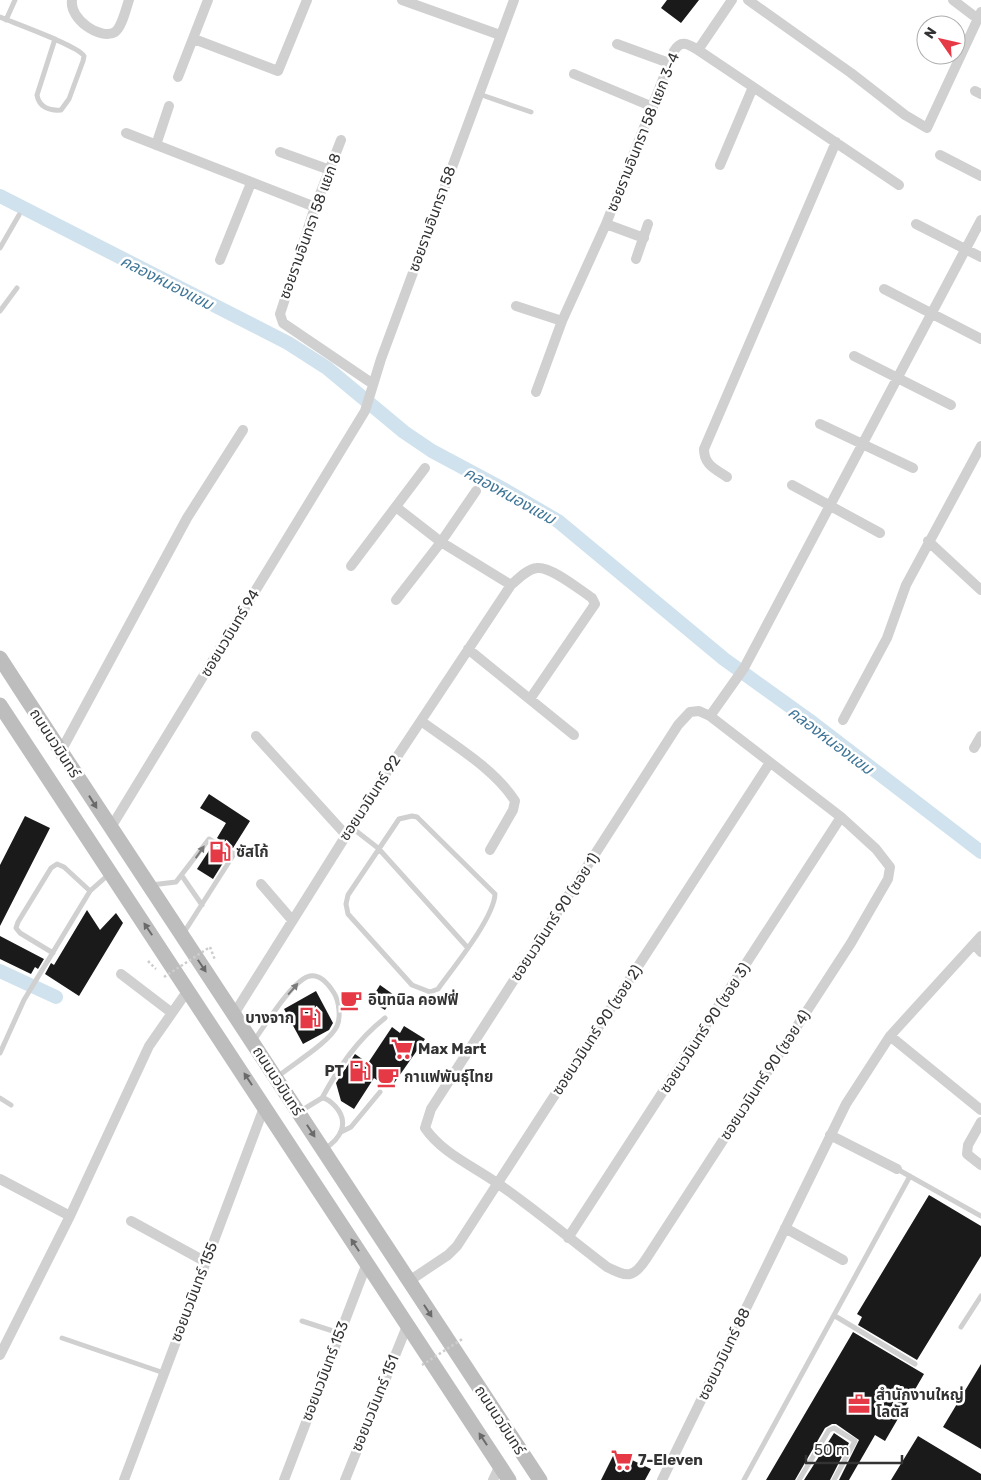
<svg xmlns="http://www.w3.org/2000/svg" width="981" height="1480" font-family="Rubik,'Noto Sans Thai',sans-serif">
<style>
.lines{fill:none;stroke-linecap:round;stroke-linejoin:round}
.canal{stroke:#cfe2ee;stroke-width:14}
.building{fill:#1a1a1a}
.path{stroke:#cdcdcd;stroke-width:2.5;stroke-dasharray:2.5 2.5;stroke-linecap:butt}
.lane{stroke:#d0d0d0;stroke-width:5}
.street{stroke:#d0d0d0;stroke-width:10}
.secondary{stroke:#bdbdbd;stroke-width:15}
.path-bridge{stroke:#cdcdcd;stroke-width:2.5;stroke-dasharray:2.5 2.5;stroke-linecap:butt}
.oneway{fill:#6a6a6a}
.oneway2{fill:#7a7a7a}
.labels{text-anchor:middle;stroke-width:5;stroke-linejoin:round;paint-order:stroke}
.street-label{font-size:15px;fill:#333;stroke:#fff}
.poi-label{font-size:15px;font-weight:bold;fill:#333;stroke:#fff;text-anchor:start}
.water-label{font-size:16px;font-style:italic;fill:#3f7597;stroke:#fff}
</style>
<rect width="100%" height="100%" fill="#fff"/>
<g class="lines">
<!-- canal -->
<path class="canal" d="M0,196L288,343L327,368L404,432L432,451L505,490L558,521L724,659L813,723L981,852
M0,971L56,997"/>
</g>
<!-- building -->
<path class="building" d="M667,0H699L681,23L661,8Z
M209,794L250,821L233,848L217,838L226,823L200,808Z
M25,816L50,828L0,926V865Z
M212,846L228,855L213,879L197,869Z
M87,910L100,930L116,913L123,923L79,996L45,974L51,963L54,965Z
M0,936L44,959L38,969L35,967L31,974L0,959Z
M380,985L394,995L385,1010L370,1001Z
M316,991L333,1023L329,1030L303,1044L284,1009Z
M404,1026L425,1039L390,1089L374,1078L354,1109L341,1101L336,1083L355,1054L368,1063L392,1027L400,1033Z
M929,1195L981,1226V1256L917,1360L858,1325L862,1317L857,1314Z
M853,1332L924,1374L885,1441L875,1435L849,1480H839L859,1440L836,1424H832L825,1428L795,1480H766Z
M981,1364V1449L943,1427Z
M834,1433L849,1443L830,1480H804Z
M918,1436L981,1474V1480H891Z
M615,1452L651,1469L645,1480H601Z"/>
<g class="lines">
<!-- path -->
<path class="path" d="M210,947L215,960
M148,961L156,969"/>
<!-- lane -->
<path class="lane" d="M0,17C14,23 79,46 84,56L83,61L69,99L61,110C49,111 39,107 37,95L55,39
M6,20L15,0
M479,94L531,112
M0,248L19,215
M0,311L17,288
M412,816L417,817L495,894C494,918 453,968 438,989L430,992L412,985L348,914L346,904L348,895L399,819Z
M351,827L378,848L467,947
M182,876L202,905
M151,885L176,882L209,839L234,854L183,934
M53,953L20,933L16,928L18,922L51,868L57,864L64,867L90,891
M253,1042C264,1027 293,979 310,976C321,974 329,985 334,993C339,1001 341,1017 337,1026C329,1043 291,1065 276,1078
M0,1053L24,1000L90,891L108,875
M0,1098L11,1105
M322,1098C339,1067 357,1040 385,1018
M299,1112L322,1098C327,1098 331,1102 335,1106C350,1122 341,1139 324,1149
M341,1132L351,1127L380,1092
M897,1169L981,1216
M835,1316L915,1364
M302,1321L339,1333
M961,1327L981,1296
M62,1338L164,1373
M744,1480L910,1176
M799,1480L829,1430L834,1428L855,1441L834,1480"/>
<!-- street -->
<path class="street" d="M72,0C69,19 101,41 115,32C122,27 126,8 129,0
M402,0L500,35
M748,0L851,73L905,115L927,128L981,12
M953,0L978,19
M194,39L278,71L307,0
M617,44L669,63
M698,50L732,0
M574,74L653,107
M178,77L208,0
M975,91L981,94
M126,133L315,207
M341,140L315,207L280,314L283,323L373,384
M156,145L169,106
M280,152L330,170
M940,155L981,176
M720,165L753,87
M606,224L644,238
M916,224L981,257
M636,259L648,224
M220,260L251,183
M884,289L981,339
M516,306L562,321
M854,356L951,405
M536,392L562,321L606,224L674,51C681,39 688,44 698,50L899,185
M820,424L913,468
M727,477C715,469 704,465 704,449L836,142
M792,485L880,533
M396,507L441,542L511,585
M928,541L981,590
M351,566L425,468
M396,600L441,542L476,491
M468,649L574,735
M699,711L710,716L841,817L876,849L890,867L888,879L851,943L646,1259C633,1279 627,1277 607,1267C570,1239 535,1209 497,1183C473,1166 442,1153 425,1128L431,1109L678,725L690,712Z
M710,716L744,668L981,220
M843,720L887,638L906,585L981,446
M421,721C451,743 495,769 515,801L513,810L490,850
M256,736L346,835
M974,748L981,736
M61,751L187,518L243,430
M110,829L365,411L381,359L514,0
M261,884L292,920
M974,944L981,952
M121,974L172,1013
M234,1014L367,802L511,585C518,579 527,569 537,568C551,566 580,590 592,598L595,604L530,699
M890,1036L981,1110
M981,1122L968,1145L967,1154L981,1165
M830,1135L897,1169
M0,1179L70,1216
M131,1221L206,1262
M785,1228L843,1260
M568,1238L841,817
M409,1281L448,1255L457,1246L769,764
M0,1355L70,1216L149,1046L188,990
M124,1480L265,1105
M284,1480L367,1263
M345,1480L407,1326
M493,1480L500,1465
M662,1480L846,1104L890,1036L981,936"/>
<!-- secondary -->
<path class="secondary" d="M0,658C178,933 359,1206 540,1480
M0,705L509,1480"/>
<!-- path-bridge -->
<path class="path-bridge" d="M164,977L210,947
M422,1365L464,1338"/>
</g>
<!-- one-way arrows -->
<defs><path id="oneway-solid" d="M-6-.8H1V-3.2L6.5 0L1 3.2V.8H-6Z" transform="scale(1.25)"/></defs>
<g class="oneway">
<use href="#oneway-solid" transform="translate(93 802) rotate(58)"/>
<use href="#oneway-solid" transform="translate(148 929) rotate(-124)"/>
<use href="#oneway-solid" transform="translate(202 966) rotate(56)"/>
<use href="#oneway-solid" transform="translate(248 1079) rotate(-123)"/>
<use href="#oneway-solid" transform="translate(311 1131) rotate(57)"/>
<use href="#oneway-solid" transform="translate(355 1245) rotate(-123)"/>
<use href="#oneway-solid" transform="translate(428 1311) rotate(57)"/>
<use href="#oneway-solid" transform="translate(483 1439) rotate(-123)"/>
</g>
<g class="oneway2">
<use href="#oneway-solid" transform="translate(200 852) rotate(-55)"/>
<use href="#oneway-solid" transform="translate(293 989) rotate(-49)"/>
</g>
<!-- icons -->
<defs>
<g id="fuel-bare" transform="scale(1.725)"><path d="M-5.5-6h7V0h2V4h1.3V-2.5L3-4.5l.8-.8L6-3V5H2.5V1h-1V6h-7ZM-4.2-4.7v3.2H.2V-4.7Z" fill="#e63946" stroke="#fff" stroke-width="2.5" paint-order="stroke"/></g>
<g id="cafe-bare" transform="scale(1.725)"><path d="M-5.5-4.5H6V0H3Q3 3.5 0 3.5H-2.5Q-5.5 3.5-5.5 0ZM3-3.2v2h1.7v-2ZM-6 4.5H4V6H-6Z" fill="#e63946" stroke="#fff" stroke-width="2.5" paint-order="stroke"/></g>
<g id="supermarket-bare" transform="scale(1.725)"><path d="M-6-5.5h2.5l.6 2H6L4.5 2H-2.5L-4.4-4H-6ZM-1.5 3.2a1.3 1.3 0 1 0 .1 0ZM3 3.2a1.3 1.3 0 1 0 .1 0Z" fill="#e63946" stroke="#fff" stroke-width="2.5" paint-order="stroke"/></g>
<g id="office-bare" transform="scale(1.725)"><path d="M-6-3h4V-5.5h4V-3h4V5H-6ZM-1-4.5V-3h2v-1.5ZM-6 0V1H6V0Z" fill="#e63946" stroke="#fff" stroke-width="2.5" paint-order="stroke"/></g>
</defs>
<g fill-rule="evenodd">
<use href="#fuel-bare" x="220" y="852"/>
<use href="#cafe-bare" x="351" y="1000"/>
<use href="#fuel-bare" x="310" y="1018"/>
<use href="#supermarket-bare" x="402" y="1049"/>
<use href="#fuel-bare" x="360" y="1071"/>
<use href="#cafe-bare" x="388" y="1077"/>
<use href="#office-bare" x="859" y="1404"/>
<use href="#supermarket-bare" x="622" y="1460"/>
</g>
<g class="labels">
<!-- street labels -->
<g class="street-label">
<text transform="translate(643 132) rotate(-68)" y="5">ซอยรามอินทรา 58 แยก 3-4</text>
<text transform="translate(432 219) rotate(-70)" y="5">ซอยรามอินทรา 58</text>
<text transform="translate(310 226) rotate(-70)" y="5">ซอยรามอินทรา 58 แยก 8</text>
<text transform="translate(230 633) rotate(-59)" y="5">ซอยนวมินทร์ 94</text>
<text transform="translate(55 743) rotate(57)" y="5">ถนนนวมินทร์</text>
<text transform="translate(370 798) rotate(-57)" y="5">ซอยนวมินทร์ 92</text>
<text transform="translate(555 917) rotate(-57)" y="5">ซอยนวมินทร์ 90 (ซอย 1)</text>
<text transform="translate(705 1028) rotate(-57)" y="5">ซอยนวมินทร์ 90 (ซอย 3)</text>
<text transform="translate(597 1030) rotate(-57)" y="5">ซอยนวมินทร์ 90 (ซอย 2)</text>
<text transform="translate(765 1075) rotate(-57)" y="5">ซอยนวมินทร์ 90 (ซอย 4)</text>
<text transform="translate(278 1081) rotate(57)" y="5">ถนนนวมินทร์</text>
<text transform="translate(194 1292) rotate(-69)" y="5">ซอยนวมินทร์ 155</text>
<text transform="translate(724 1354) rotate(-64)" y="5">ซอยนวมินทร์ 88</text>
<text transform="translate(325 1371) rotate(-69)" y="5">ซอยนวมินทร์ 153</text>
<text transform="translate(375 1403) rotate(-68)" y="5">ซอยนวมินทร์ 151</text>
<text transform="translate(500 1420) rotate(57)" y="5">ถนนนวมินทร์</text>
</g>
<!-- poi labels -->
<g class="poi-label">
<text x="236" y="857">ซัสโก้</text>
<text x="368" y="1005">อินทนิล คอฟฟี่</text>
<text x="294" y="1023" text-anchor="end">บางจาก</text>
<text x="418" y="1054">Max Mart</text>
<text x="344" y="1076" text-anchor="end">PT</text>
<text x="404" y="1082">กาแฟพันธุ์ไทย</text>
<text x="876" y="1400">สำนักงานใหญ่<tspan x="876" dy="17">โลตัส</tspan></text>
<text x="638" y="1465">7-Eleven</text>
</g>
<!-- water labels -->
<g class="water-label">
<text transform="translate(167 282) rotate(27)" y="6">คลองหนองแขม</text>
<text transform="translate(510 495) rotate(29)" y="6">คลองหนองแขม</text>
<text transform="translate(831 740) rotate(37)" y="6">คลองหนองแขม</text>
</g>
</g>
<!-- north arrow -->
<g transform="translate(941 40) rotate(304)"><circle r="24" fill="#ffffff" stroke="#adadad"/>
<path d="M0-4L9 19L0 12L-9 19Z" fill="#e63946"/>
<text y="-8" font-size="14" font-weight="bold" text-anchor="middle" fill="#333333">N</text>
</g>
<!-- scale -->
<path d="M806 1455v8h96v-8" fill="none" stroke="#333333" stroke-width="2.5"/>
<text x="814" y="1455" font-size="15" fill="#333333" stroke="#ffffff" stroke-width="4" paint-order="stroke">50 m</text>
</svg>
